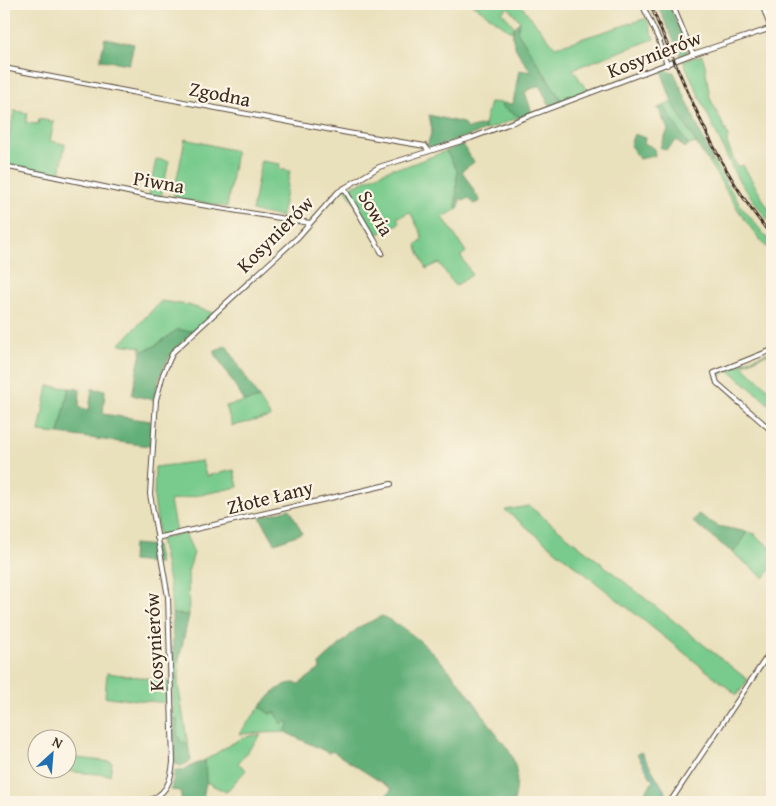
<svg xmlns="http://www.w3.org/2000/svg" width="776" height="806" font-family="'Gentium Book Plus',serif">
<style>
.green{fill:#79cb8d;stroke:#5a7a56}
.forest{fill:#62af78;stroke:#4e6c4b}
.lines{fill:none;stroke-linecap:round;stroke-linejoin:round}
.stream{stroke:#4ab1c9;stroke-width:1}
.minor-casing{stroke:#554536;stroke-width:6}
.minor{stroke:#fff;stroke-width:4}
.rail-casing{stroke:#3b2a1e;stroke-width:3}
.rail{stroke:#fcf5e5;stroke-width:1;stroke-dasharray:4;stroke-linecap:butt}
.labels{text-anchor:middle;stroke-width:4.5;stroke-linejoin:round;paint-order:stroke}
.street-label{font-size:20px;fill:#3b2a1e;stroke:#fcf5e5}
</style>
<rect width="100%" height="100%" fill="#fcf5e5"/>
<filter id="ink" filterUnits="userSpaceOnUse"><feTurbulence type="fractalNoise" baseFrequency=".02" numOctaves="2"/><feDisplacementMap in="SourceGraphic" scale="10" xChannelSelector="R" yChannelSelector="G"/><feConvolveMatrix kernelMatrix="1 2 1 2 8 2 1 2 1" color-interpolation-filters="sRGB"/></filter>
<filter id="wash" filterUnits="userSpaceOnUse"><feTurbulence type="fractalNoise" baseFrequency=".0096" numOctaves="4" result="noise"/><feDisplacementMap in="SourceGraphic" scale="20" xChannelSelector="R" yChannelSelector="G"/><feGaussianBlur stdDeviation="1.12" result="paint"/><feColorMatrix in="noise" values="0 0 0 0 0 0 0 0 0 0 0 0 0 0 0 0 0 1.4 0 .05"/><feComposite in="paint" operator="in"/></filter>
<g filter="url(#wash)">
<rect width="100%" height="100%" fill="#e9e0bc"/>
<!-- green -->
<path class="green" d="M472,4H520L555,47L647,18L654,39L573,69L588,92L562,101L517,31L520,21L508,7L502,12L514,26L512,32Z
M702,55L705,65L710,98L728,135L727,143L737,167L743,165L772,215V226L737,178L683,61Z
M490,102L501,103L503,107L520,117L486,130L484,125Z
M672,102L697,143L688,145L664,106Z
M14,111L28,113L26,123L38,124L39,119L54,122L50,141L65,144L60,175L4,165Z
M185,139L236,151L227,207L173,198Z
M446,151L457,170L456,207L459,208L443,217L466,252L461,256L472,275L455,286L439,263L426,269L416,245L421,242L422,235L410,212L397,218L400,223L374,236L346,189L393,168L404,167Z
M156,159L169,161L161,197L149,195Z
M261,161L280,164L279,169L290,171L281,217L252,211Z
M713,161L740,205L772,244V253C746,226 728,194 709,162Z
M161,301L188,305L214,313L193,331L177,330L155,346L141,352V347L120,344Z
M772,351V361L766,354L742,365L772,392V407L728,369L718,379L772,430L716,379L715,376L722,370Z
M48,386L69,388L59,434L39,432Z
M259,398L271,417L232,426L226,406Z
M202,461L206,476L234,470L238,487L170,501L176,532L159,535L154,498L155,467Z
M529,506L748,680L737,695L505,510Z
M747,532L756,534L755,536L772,548V568L764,578L733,553Z
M185,533L194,553L188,572L189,615L172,614L170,587L160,539Z
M173,660H179L178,684L188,744L181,742L177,734V719H173Z
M107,673L169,681L168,703L105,697Z
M260,707L270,714L275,712L283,724L286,721L290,723L285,732L239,734Z
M261,735L238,763L246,770L226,792L206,782L205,760C225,749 239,735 261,735Z
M68,757L112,762L110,775L64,771L65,769L68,768Z"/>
<!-- forest -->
<path class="forest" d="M657,4H669L687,48V54L681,57Z
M520,21L517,31L562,101L550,106L539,85L525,92L532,113L520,117L502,107L501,103L513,104L519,70L532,72C521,58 502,36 520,21Z
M105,38L134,44L129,64L100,60Z
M665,68L668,72H674L713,161L709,162L704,156L672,102L661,70Z
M664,106L688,145L684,148L677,140L666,150L660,147L668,130L658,108Z
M429,115L463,123L467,129L484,125L486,130L432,148L427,146L432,130Z
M634,134L645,138L644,143L654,148L655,156L639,159L630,145Z
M462,144L474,162L462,171L480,201L474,204L468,198L464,201L460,198L459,208H456L457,170L446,151Z
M177,330L193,331C167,356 163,365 153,400L132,395L141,352L155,346Z
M226,345L255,392L259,398L245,402L214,352Z
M69,388L80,389L79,407L89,410L92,389L105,390L103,414L151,421L150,446L59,434Z
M290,509L302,533L275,543L260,517Z
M698,514L718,526L747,532L733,553L693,522Z
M133,544L156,546L160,564L132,561Z
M172,614L189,615L179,660H173Z
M382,616C431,640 463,685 493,729C498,738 509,748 512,757C519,772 517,787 514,802H398L386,795L392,789L332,751L329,753L285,732L289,723L286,721L282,724L275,712L270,714L260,707C270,696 283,679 299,684L320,669L319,664L359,627Z
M173,719H177V734L181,742L188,744L191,761L181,766L175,764Z
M641,752L669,798L667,802H642L641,799L653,781L637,754Z
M205,760L206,783L202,802H182L180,791L171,790L175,770L180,771Z"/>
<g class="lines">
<!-- stream -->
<path class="stream" d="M639,755L668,800"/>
</g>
</g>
<g filter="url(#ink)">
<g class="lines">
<!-- minor casing -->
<g class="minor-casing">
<path id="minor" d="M642,4L659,40L667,65
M672,4L693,54
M762,4L771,29
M4,68L348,133L425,146L428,150
M4,166L147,196L310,223
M344,188L382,253
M772,350L714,373L717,383L772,431
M157,538L391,484
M145,802C166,795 171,783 173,762L168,597L150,494L156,400L163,374L173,352L298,237L338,192L379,167L471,138L693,54L772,28
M670,802L772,649"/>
</g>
<!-- minor -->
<use href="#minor" class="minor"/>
<!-- rail casing -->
<g class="rail-casing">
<path id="rail" d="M650,4C685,85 715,168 772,236"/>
</g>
<!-- rail -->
<use href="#rail" class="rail"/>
</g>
</g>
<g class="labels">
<!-- street labels -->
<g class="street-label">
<text transform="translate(654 54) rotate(-21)" y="7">Kosynierów</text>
<text transform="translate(220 94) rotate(11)" y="7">Zgodna</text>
<text transform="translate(159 182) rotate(10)" y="7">Piwna</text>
<text transform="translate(376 213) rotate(59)" y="7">Sowia</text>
<text transform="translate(275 234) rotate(-45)" y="7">Kosynierów</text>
<text transform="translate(270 497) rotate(-14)" y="7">Złote Łany</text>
<text transform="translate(154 642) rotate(-93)" y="7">Kosynierów</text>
</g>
</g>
<!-- margin -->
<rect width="776" height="806" fill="none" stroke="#fcf5e5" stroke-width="20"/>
<!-- north arrow -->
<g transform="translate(52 754) rotate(26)"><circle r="24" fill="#fcf5e5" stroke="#afa495"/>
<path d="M0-4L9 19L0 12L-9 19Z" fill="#1f6fb2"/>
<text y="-8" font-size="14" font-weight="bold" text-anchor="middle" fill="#3b2a1e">N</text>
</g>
</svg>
